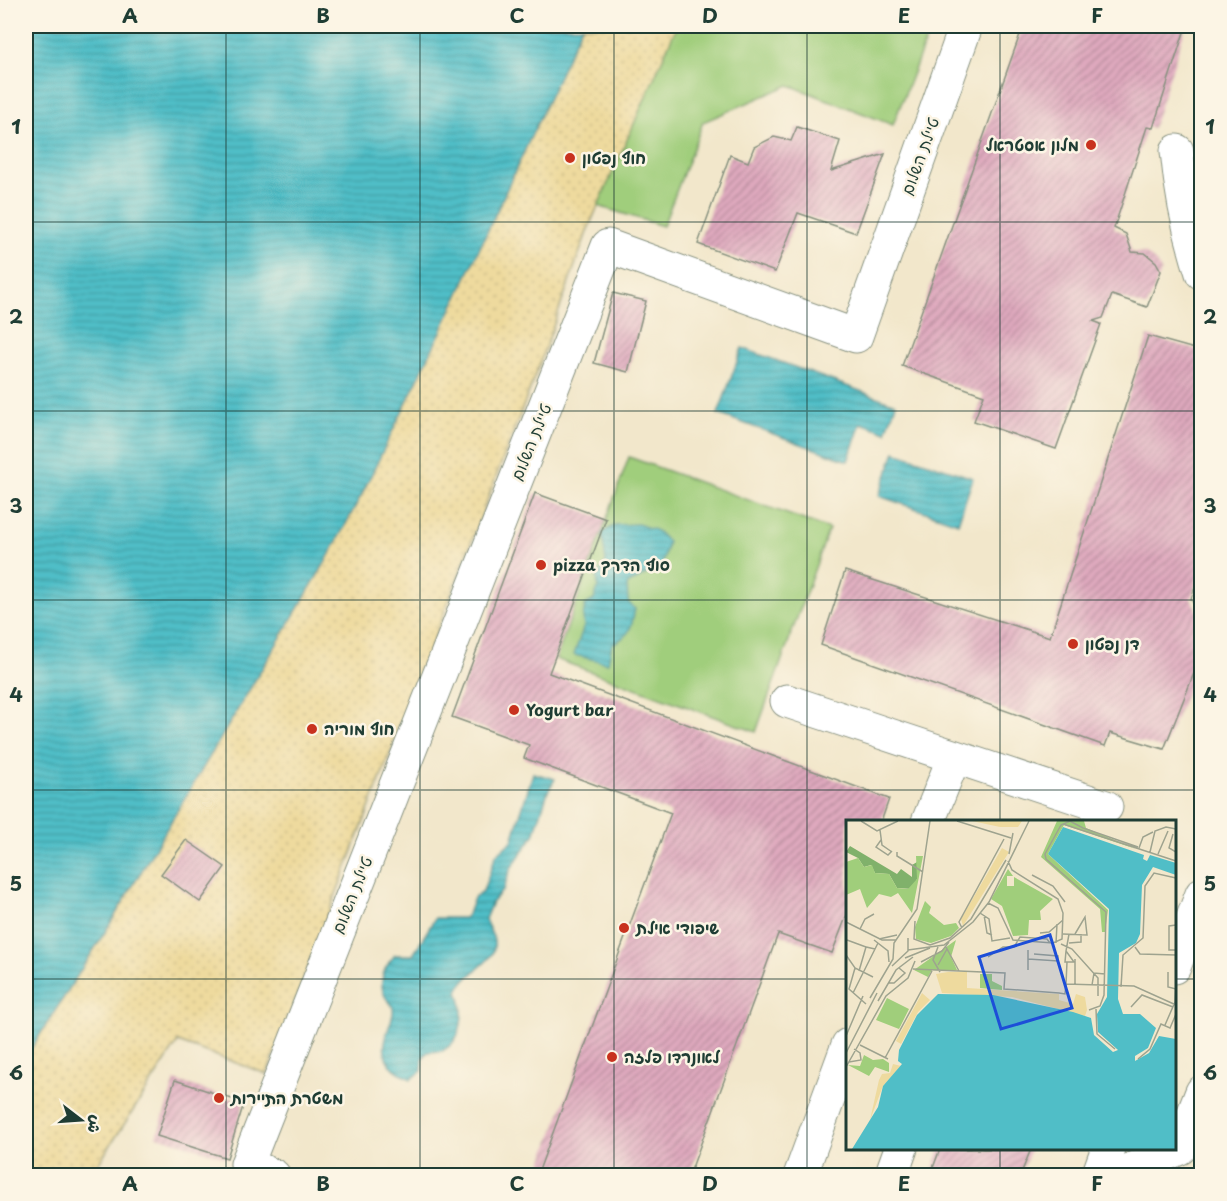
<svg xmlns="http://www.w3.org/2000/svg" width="1227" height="1201" font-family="'Playpen Sans','Playpen Sans Arabic','Playpen Sans Hebrew',sans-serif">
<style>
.sand{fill:url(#sand-dots);stroke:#868c69;stroke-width:1.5}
.green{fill:#a0ce7b;stroke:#608658;stroke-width:1.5}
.water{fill:url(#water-rules);stroke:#387e7e;stroke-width:1.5}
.building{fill:url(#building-hatch)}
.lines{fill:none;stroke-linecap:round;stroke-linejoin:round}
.minor-casing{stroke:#889280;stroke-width:35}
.minor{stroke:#fff;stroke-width:33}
.grid{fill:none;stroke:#1f3d34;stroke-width:1.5;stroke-opacity:0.55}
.poi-dot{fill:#c8321e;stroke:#fcf5e5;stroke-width:2}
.labels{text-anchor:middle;stroke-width:5;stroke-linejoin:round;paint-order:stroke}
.poi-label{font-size:16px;font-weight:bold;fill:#1f3d34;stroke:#fcf5e5;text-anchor:start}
.street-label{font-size:16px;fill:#1f3d34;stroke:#fcf5e5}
.inset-road{fill:none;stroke:#9ea38f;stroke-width:1.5}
.view{fill:#1d4ed8;fill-opacity:0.15;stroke:#1d4ed8;stroke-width:3}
.inset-edge{fill:none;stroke:#1f3d34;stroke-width:3}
.neatline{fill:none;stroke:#1f3d34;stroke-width:2}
.grid-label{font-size:20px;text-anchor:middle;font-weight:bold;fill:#1f3d34}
</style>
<defs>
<pattern id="sand-dots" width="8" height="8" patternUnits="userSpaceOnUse" patternTransform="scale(1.5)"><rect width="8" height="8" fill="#eeda9e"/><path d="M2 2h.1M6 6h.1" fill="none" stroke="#ccbc89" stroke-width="1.8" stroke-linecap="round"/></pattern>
<pattern id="water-rules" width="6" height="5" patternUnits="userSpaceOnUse" patternTransform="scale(1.5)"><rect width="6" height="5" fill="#50bec7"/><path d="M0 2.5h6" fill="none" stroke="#429ca2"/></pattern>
<pattern id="building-hatch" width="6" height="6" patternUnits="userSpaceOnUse" patternTransform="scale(1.5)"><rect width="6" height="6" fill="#dfa9be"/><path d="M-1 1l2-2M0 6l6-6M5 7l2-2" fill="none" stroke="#b48b9b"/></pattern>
</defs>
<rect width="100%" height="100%" fill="#fcf5e5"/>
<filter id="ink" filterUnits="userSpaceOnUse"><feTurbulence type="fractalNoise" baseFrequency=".0167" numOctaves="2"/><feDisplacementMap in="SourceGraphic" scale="12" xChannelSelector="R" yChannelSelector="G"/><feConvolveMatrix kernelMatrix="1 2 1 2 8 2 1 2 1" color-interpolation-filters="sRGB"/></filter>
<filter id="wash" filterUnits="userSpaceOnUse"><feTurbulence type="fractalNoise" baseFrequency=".008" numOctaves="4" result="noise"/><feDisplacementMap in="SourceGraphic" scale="24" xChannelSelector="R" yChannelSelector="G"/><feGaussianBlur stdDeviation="1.35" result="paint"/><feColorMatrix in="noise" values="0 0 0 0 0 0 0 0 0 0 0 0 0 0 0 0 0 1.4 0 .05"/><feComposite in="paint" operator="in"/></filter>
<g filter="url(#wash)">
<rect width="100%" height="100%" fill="#f2e7cb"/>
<!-- sand -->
<path class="sand" d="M582,26H677L588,229L543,355L267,1074L178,1042L91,1175H26V1057L110,924L325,563L362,494L447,319Z"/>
<!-- green -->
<path class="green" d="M677,26H931L893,125L789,85L703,122L663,226L598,206Z
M629,457L829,529L756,732L556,659Z"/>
<!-- water -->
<path class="water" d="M26,26H582L447,319L362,494L325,563L110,924L26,1057Z
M742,348L896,404L886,432L861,423L848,461L718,414Z
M895,452L973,478L958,523L879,496Z
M638,524L657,531L668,542L662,565L627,585L628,602L635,609C631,629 631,635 612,644L608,663L574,655L584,626L583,618L585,605L594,600L598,587L597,577L606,562L602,533L615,525Z
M533,773L555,779L548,791L534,835L511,868L503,890L492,902L485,919C487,926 491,931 493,937C501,963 467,969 458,991C465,1011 464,1040 442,1051C438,1052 432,1051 428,1052L423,1058L422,1071L411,1079C385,1066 379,1055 389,1027C391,1021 394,1015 393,1009C393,1004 389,1002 386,998C377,982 384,967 395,955H413L435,918H464L468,914L474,898L483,891L496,855L512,841Z"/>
<g id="blocks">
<!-- building -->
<path class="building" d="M1023,26H1186L1153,128L1147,127L1114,228L1126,234L1132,252L1145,253L1156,262L1161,271L1147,307L1112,295L1103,318L1093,321L1101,324L1056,449L974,421L984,395L902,366Z
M797,127L840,141L831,171L885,154L856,233L798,213L775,272L698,244L730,155L748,162L754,147L774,137L791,141Z
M613,293L646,301L628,372L594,363Z
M1148,336L1202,351V567L1191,599L1202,620V653L1164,749L1110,733L1105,746L821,645L845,571L1050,637Z
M535,493L606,519L549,673L889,799L881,822H848V912L832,953L778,934L689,1176H537L671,813L524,758L529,745L452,717Z
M186,840L225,867L200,902L161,874Z
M175,1080L244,1103L227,1158L157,1136Z
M940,1149H1031L1020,1176H930Z"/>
</g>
</g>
<g filter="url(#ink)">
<use href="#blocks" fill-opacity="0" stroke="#889280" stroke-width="1.5"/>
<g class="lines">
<!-- minor casing -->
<g class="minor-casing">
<path id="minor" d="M1177,151C1181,193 1189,233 1202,273
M787,701L1106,807
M928,822L954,757
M1174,967L1202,894
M274,1176L247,1164L608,246L856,336L966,26
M800,1176L848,1045
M891,1176L901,1148
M1098,1176L1108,1148
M1116,1176L1180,1148L1202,1092"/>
</g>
<!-- minor -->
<use href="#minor" class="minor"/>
</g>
</g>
<!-- grid -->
<path class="grid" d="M226,26V1176M420,26V1176M614,26V1176M807,26V1176M1000,26V822M26,222H1202M26,411H1202M26,600H1202M26,790H1202M26,979H848M1174,979H1202M1000,1148V1176"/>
<!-- markers -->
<g class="poi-dot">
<circle cx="1091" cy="145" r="6"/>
<circle cx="570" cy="158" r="6"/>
<circle cx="541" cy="565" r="6"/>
<circle cx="1073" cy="644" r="6"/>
<circle cx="514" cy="710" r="6"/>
<circle cx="312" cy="729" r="6"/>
<circle cx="624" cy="928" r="6"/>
<circle cx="612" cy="1057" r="6"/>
<circle cx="219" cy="1098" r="6"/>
</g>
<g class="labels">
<!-- poi labels -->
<g class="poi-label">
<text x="1079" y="151" text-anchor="end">מלון אסטראל</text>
<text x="582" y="164">חוף נפטון</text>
<text x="553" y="571">pizza סוף הדרך</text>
<text x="1085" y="650">דן נפטון</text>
<text x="526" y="716">Yogurt bar</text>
<text x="324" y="735">חוף מוריה</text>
<text x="636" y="934">שיפודי אילת</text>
<text x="624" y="1063">לאונרדו פלזה</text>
<text x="231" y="1104">משטרת התיירות</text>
</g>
<!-- street labels -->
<g class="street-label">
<text transform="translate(920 156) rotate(-70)" y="6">טיילת השלום</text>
<text transform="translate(531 442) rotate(-68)" y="6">טיילת השלום</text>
<text transform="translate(352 895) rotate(-68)" y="6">טיילת השלום</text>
</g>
</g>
<!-- overview -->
<g transform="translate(846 820)">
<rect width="330" height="330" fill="#f2e7cb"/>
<path d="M4,26L51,54L55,49L66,57V45L71,42V59L66,69L51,68L43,54L29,53L25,45L18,47L12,38L0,32Z" fill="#80b16b"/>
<path d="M126,1H176L172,7H154ZM156,28L163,32L117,106L115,99ZM102,152H121V168L213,174V180L227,184L230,174L239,177L241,190L239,196L166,177L96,173L90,154ZM76,173L84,180L72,192L55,224L50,221ZM47,244L55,246L37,266L24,300L33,260L36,254L44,253Z" fill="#eeda9e"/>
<path d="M211,1H238L240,8L290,29L218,5L202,34L262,90L259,112H256L254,89L195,37ZM70,36H77L66,93L52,73L45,77L33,74L21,88L14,69L0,75V42L12,38L18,47L26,45L29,53L43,54L51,68L62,69L71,59ZM162,49L167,56H161V66H168V57L207,79L194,91L195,100H183L182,115L167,116L156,86L145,79ZM79,81L85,87L83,93L98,105L110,103L113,108L105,116L85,123L70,119L69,107ZM110,120L105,137L111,150H86L82,157L68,150ZM134,154H146V161L156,166V170L134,168ZM41,178L63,189L53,209L30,200ZM18,235L27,240L37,239L43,243V252L29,247L23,256L2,245L14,246Z" fill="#a0ce7b"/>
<path d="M217,7L298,35L297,39L301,41L304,35L330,43V55L307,47L296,65L294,114L290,123L273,133L272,179L277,194H294L310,208L302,228L289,236V241L303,233L313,216L330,219V329H6L32,287L37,266L56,244L52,241L53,230L71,195L92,174L147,175L227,192L245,198L248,215L267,232L272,230L252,212L251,194L261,177L263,89L202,34Z" fill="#50bec7"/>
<path class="inset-road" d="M15,1L31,11L52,1M111,1L165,18M217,4L330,41M237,8L224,1L215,5L199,34L200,39L260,92L258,175L254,186L243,190M237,8L292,27M34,10L36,25L46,32M327,14L323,28L330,32M35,20L30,27L42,35L46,31M293,28L297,17L307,12M51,32V36L77,52M304,32L309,11L320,7L330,9M163,34L167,13M312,34L322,11M186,55L207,66L219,82M142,83L152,88L167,120L207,123L216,119L217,93L212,79L166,50L162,41M134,93L143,99L146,121L164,118M138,95L141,113L146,115M69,101L68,119L84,125M0,102L36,120H50M330,105L323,106V130H330M116,108L113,102L158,19M14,109L19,99L28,94M194,113L203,112L217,100M217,114L241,115L239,97L229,114M33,119L51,115M1,120L20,127M28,120L42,131L43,142M210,123L211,104M223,123L235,122V114M215,124L226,129L252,158V176M84,125L104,118L125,99L160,40M92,127L87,140L94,152M100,127L113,151M289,127L294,134L330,135M62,130L98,125L127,102L143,82L183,1M220,131L228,142H219L220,131L223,114M0,135L9,148L27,157M142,137L157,127H168L174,117L201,119L204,123M59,138L84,128M182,139L212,141V136L188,134M229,139V164M75,142L96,131L103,122M92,145L101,129M46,146L62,131V118M9,148L3,169L20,184M67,149L159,153L158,169L213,173L219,174L220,164L288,166L330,185M182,150V130M13,151L20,127L29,129M322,152V167L330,169M42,163H48L59,153L53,148M220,164L221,142M246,165L248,153L259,154M275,167L277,135L297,118L299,66L308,53L330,58M7,173L32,123M24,178L47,139L48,123L71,89L84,1M32,181L50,150L67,137M285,187L296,175L327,187M250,189L251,214L269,229M319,205L329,182L330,164M0,216L17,176M14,225L42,239M0,233L31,173M39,238L86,151M292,239L304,229L315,204L324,208L330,194M3,242L15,240L14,233L8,229M0,247L40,176L62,158L69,141"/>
<path class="view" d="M204,115L226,188L155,209L133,137Z"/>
<rect width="330" height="330" class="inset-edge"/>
</g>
<!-- margin -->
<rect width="1227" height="1201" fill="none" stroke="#fcf5e5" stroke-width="66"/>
<!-- north arrow -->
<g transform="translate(81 1120) rotate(107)" stroke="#fcf5e5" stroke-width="4.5" paint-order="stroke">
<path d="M0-4.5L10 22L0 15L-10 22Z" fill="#1f3d34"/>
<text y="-9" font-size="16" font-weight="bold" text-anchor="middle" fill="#1f3d34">ش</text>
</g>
<rect x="33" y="33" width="1161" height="1135" class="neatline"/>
<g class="grid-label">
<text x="130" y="23">A</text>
<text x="323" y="23">B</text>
<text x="517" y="23">C</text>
<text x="710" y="23">D</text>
<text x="904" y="23">E</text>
<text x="1097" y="23">F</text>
<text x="16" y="134">1</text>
<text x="1210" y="134">1</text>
<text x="16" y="324">2</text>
<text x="1210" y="324">2</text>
<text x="16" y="513">3</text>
<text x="1210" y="513">3</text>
<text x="16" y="702">4</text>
<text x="1210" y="702">4</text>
<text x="16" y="891">5</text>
<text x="1210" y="891">5</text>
<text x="16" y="1080">6</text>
<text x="1210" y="1080">6</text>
<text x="130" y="1191">A</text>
<text x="323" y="1191">B</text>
<text x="517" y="1191">C</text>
<text x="710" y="1191">D</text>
<text x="904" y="1191">E</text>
<text x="1097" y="1191">F</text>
</g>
</svg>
